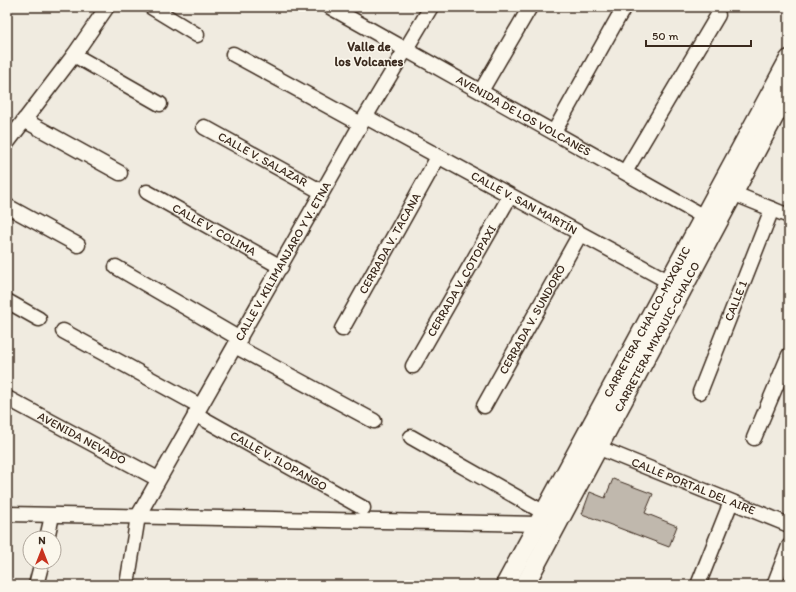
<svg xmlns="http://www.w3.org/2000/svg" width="796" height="592" font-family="Itim,sans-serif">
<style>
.building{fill:#c0b8ad;stroke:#3b2a1e}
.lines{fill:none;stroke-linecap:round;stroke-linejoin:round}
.minor-casing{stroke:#3b2a1e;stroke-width:17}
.major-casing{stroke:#3b2a1e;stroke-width:21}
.minor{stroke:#fbf7ec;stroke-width:14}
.major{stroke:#fbf7ec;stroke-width:18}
.labels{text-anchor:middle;stroke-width:3;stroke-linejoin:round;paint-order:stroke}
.street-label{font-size:12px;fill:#3b2a1e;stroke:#fbf7ec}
.neighbourhood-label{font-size:13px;font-weight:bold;fill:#3b2a1e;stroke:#fbf7ec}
</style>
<rect width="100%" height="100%" fill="#f0ebe0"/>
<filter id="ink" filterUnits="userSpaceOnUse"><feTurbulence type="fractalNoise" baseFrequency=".025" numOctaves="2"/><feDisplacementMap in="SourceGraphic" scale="8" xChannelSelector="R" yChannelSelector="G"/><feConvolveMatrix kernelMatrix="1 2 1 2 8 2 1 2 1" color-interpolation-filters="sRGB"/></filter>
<g filter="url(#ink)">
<!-- building -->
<path class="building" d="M613,479L653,494L645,513L677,526L669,547L582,514L590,492L605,498Z"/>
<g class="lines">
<!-- minor casing -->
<g class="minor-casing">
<g id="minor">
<path d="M151,7L197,35"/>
<path id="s1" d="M330,7L713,222"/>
<path d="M233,54L361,124"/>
<path d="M74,55L160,104"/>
<path d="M481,91L530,7"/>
<path id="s2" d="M366,117L677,286"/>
<path d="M24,120L120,173"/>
<path id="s3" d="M204,127L322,192"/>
<path d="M554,132L624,7"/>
<path d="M7,143L74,55L107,7"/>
<path d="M625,172L718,15"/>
<path d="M725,190L789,216"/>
<path id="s4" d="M147,192L281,267"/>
<path d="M7,206L78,245"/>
<path d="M116,267L240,339"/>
<path d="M7,301L39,319"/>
<path id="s5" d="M342,329L438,157"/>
<path d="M63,331L200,406"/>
<path d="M235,346L374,421"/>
<path id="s6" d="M413,366L510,196"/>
<path id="s7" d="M700,392L772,209"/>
<path id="s8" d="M7,398L158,479"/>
<path id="s9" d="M484,406L580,234"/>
<path id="s10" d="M195,414L363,508"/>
<path d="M411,437L543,512"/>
<path d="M754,438L789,355"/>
<path id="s11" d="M597,447L789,525"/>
<path d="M7,514L538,524"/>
<path d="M47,538L52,516"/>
<path d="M36,585L42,562"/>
<path id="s12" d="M127,585L138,516L361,124L431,7"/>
<path d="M698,585L731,502"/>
<path d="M774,585L789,546"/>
</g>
</g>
<!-- major casing -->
<g class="major-casing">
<g id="major">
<path id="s13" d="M505,585L789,59"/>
<path id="s14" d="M525,585L789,89"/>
</g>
</g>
<!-- minor -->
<use href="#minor" class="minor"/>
<!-- major -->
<use href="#major" class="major"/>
</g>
</g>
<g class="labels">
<!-- street labels -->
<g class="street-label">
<text dy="4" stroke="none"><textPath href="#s1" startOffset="222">AVENIDA DE LOS VOLCANES</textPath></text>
<text dy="4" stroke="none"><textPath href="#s3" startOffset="67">CALLE V. SALAZAR</textPath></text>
<text dy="4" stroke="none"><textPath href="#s2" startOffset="180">CALLE V. SAN MARTÍN</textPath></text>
<text dy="4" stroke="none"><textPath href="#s4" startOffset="77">CALLE V. COLIMA</textPath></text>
<text dy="4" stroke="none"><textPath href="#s5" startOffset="98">CERRADA V. TACANA</textPath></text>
<text dy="4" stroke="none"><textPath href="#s12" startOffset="363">CALLE V. KILIMANJARO Y V. ETNA</textPath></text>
<text dy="4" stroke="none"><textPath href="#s6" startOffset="98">CERRADA V. COTOPAXI</textPath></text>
<text dy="4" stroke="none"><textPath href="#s7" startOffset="98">CALLE 1</textPath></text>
<text dy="4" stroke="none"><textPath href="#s9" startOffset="99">CERRADA V. SUNDORO</textPath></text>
<text dy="4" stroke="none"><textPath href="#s13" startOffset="299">CARRETERA CHALCO-MIXQUIC</textPath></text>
<text dy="4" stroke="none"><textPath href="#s14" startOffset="281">CARRETERA MIXQUIC-CHALCO</textPath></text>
<text dy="4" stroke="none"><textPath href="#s8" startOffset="85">AVENIDA NEVADO</textPath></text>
<text dy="4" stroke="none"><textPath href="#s10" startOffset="96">CALLE V. ILOPANGO</textPath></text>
<text dy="4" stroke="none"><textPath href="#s11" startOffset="104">CALLE PORTAL DEL AIRE</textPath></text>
</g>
<!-- neighbourhood labels -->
<g class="neighbourhood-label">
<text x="369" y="51">Valle de<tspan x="369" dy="15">los Volcanes</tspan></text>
</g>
</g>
<!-- margin -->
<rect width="796" height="592" fill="none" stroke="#fbf7ec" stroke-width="24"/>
<rect x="12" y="12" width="772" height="568" fill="none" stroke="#3b2a1e" stroke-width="1.5" filter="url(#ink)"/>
<!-- north arrow -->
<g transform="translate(42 550)"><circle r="19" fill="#fbf7ec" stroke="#aea59a"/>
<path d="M0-3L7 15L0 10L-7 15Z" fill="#c8321e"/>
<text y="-6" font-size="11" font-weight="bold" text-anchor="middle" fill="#3b2a1e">N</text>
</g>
<!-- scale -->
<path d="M646 40v6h105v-6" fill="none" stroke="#3b2a1e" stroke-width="2"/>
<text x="652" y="40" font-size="12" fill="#3b2a1e" stroke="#fbf7ec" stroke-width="3" paint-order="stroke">50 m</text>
</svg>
